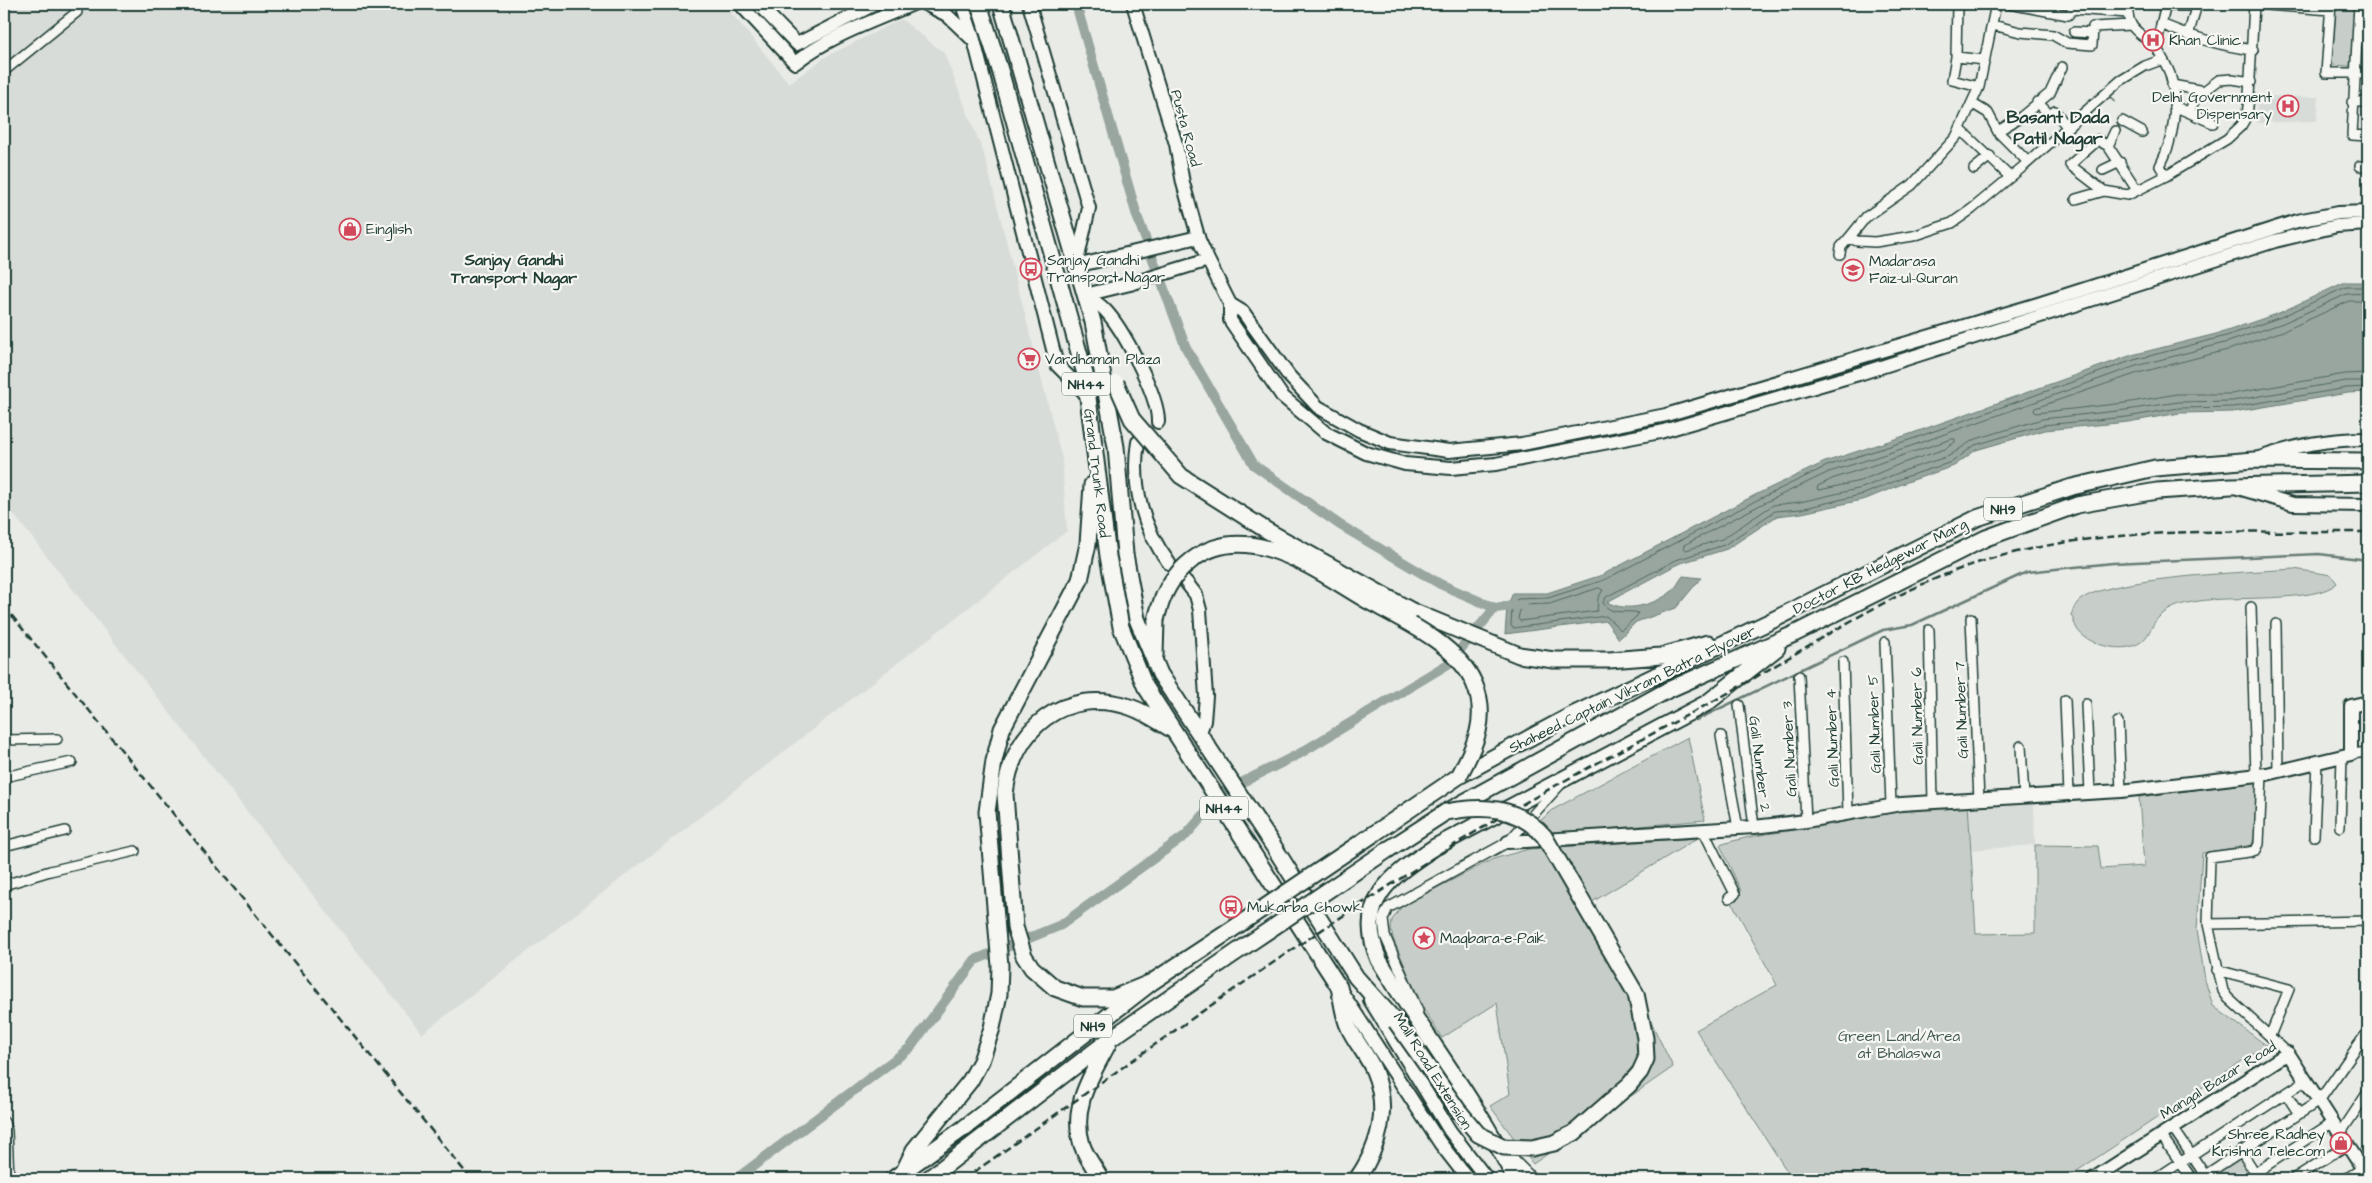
<svg xmlns="http://www.w3.org/2000/svg" width="2372" height="1183" font-family="'Architects Daughter',sans-serif">
<style>
.built{fill:#d8dcd8}
.green{fill:#c7cec9;stroke:#73867e}
.water{fill:#99a6a0;stroke:#687c75}
.lines{fill:none;stroke-linecap:round;stroke-linejoin:round}
.shore{stroke:#50675f;stroke-width:1}
.stream{stroke:#687c75;stroke-width:2.5}
.canal{stroke:#99a6a0;stroke-width:10}
.street-tunnel{stroke:#c1c8c3;stroke-width:9;stroke-dasharray:9 4.5;stroke-linecap:butt}
.street-casing{stroke:#1f3d34;stroke-width:12}
.secondary-casing{stroke:#1f3d34;stroke-width:16}
.highway-casing{stroke:#1f3d34;stroke-width:19}
.street{stroke:#f6f6f2;stroke-width:9}
.secondary{stroke:#f6f6f2;stroke-width:12}
.highway{stroke:#f6f6f2;stroke-width:15}
.rail{stroke:#1f3d34;stroke-width:2.5;stroke-dasharray:8 4;stroke-linecap:butt}
.highway-bridge-casing{stroke:#1f3d34;stroke-width:19;stroke-linecap:butt}
.highway-bridge{stroke:#f6f6f2;stroke-width:15}
.labels{text-anchor:middle;stroke-width:4.5;stroke-linejoin:round;paint-order:stroke}
.shield{fill:#f6f6f2;stroke:#60746d;stroke-width:1}
.shield-label{font-size:14px;font-weight:bold;fill:#1f3d34}
.poi-label{font-size:15px;fill:#1f3d34;stroke:#f6f6f2;text-anchor:start}
.street-label{font-size:15px;fill:#1f3d34;stroke:#f6f6f2}
.park-label{font-size:15px;fill:#415a52;stroke:#f6f6f2}
.neighbourhood-label{font-size:16px;font-weight:bold;fill:#1f3d34;stroke:#f6f6f2}
.quarter-label{font-size:18px;font-weight:bold;fill:#1f3d34;stroke:#f6f6f2}
</style>
<rect width="100%" height="100%" fill="#e9ebe7"/>
<filter id="ink" filterUnits="userSpaceOnUse"><feTurbulence type="fractalNoise" baseFrequency=".02" numOctaves="2"/><feDisplacementMap in="SourceGraphic" scale="10" xChannelSelector="R" yChannelSelector="G"/><feConvolveMatrix kernelMatrix="1 2 1 2 8 2 1 2 1" color-interpolation-filters="sRGB"/></filter>
<g filter="url(#ink)">
<!-- built -->
<path class="built" d="M4,4H724L789,83L827,56L901,19L944,53L984,154L1062,459L1067,531L422,1034L4,502Z
M2256,96L2319,97L2317,121L2257,123Z
M2034,801L2035,845L1971,850L1968,804Z"/>
<!-- green -->
<path class="green" d="M2336,4H2355L2350,66L2332,65Z
M2294,569L2331,575L2337,583C2318,603 2230,596 2199,601C2184,603 2172,606 2160,616C2148,627 2151,642 2129,647C2113,650 2087,644 2077,629C2075,625 2073,619 2071,615C2073,611 2075,604 2079,601C2105,577 2253,572 2294,569Z
M1688,737L1705,820L1554,834L1541,820L1554,809Z
M2258,782L2257,826L2252,845L2202,853L2197,929L2205,980L2213,1006L2266,1045L2065,1179H1792L1696,1030L1777,985L1731,901L1741,891L1720,845C1752,834 1784,832 1817,827C1868,818 1917,806 1968,804L1976,934L2035,933V845L2098,846L2101,869L2144,866L2139,797Z
M1698,838L1592,902L1673,1067L1533,1164L1490,1106L1510,1094L1497,1003L1442,1038L1424,1010L1394,941L1391,930L1392,920L1402,906L1493,859L1529,849Z
M2176,1136L2202,1174L2195,1179L2168,1142Z
M2239,1156L2254,1179H2204Z"/>
<!-- water -->
<path class="water" d="M2345,282H2368V392L2348,393L2233,412L2180,413L2128,422L2045,430L1976,450L1954,466L1907,482L1866,499L1802,513L1777,516L1727,549L1678,564L1607,602C1626,613 1654,605 1671,592C1676,588 1679,581 1683,576L1701,578L1676,608L1636,622L1619,639L1606,621L1505,634L1507,607L1513,593H1547L1602,575L1757,494L1825,462L1910,434L2132,355L2224,332L2279,313Z"/>
<g class="lines">
<!-- shore -->
<path class="shore" d="M2368,287H2346L2281,317L2226,336L2134,360L1912,439L1827,466L1759,499L1604,580L1548,598L1517,599L1512,608L1511,626L1513,628L1606,616L1621,630L1637,616L1638,613C1627,609 1610,617 1603,602L1606,597L1676,560L1724,545L1775,511L1801,509L1864,494L1905,477L1952,462L1975,445L2043,425L2127,417L2179,408L2233,407L2347,388L2368,387
M2368,293L2347,294L2283,323L2228,342L2136,366L1914,445L1829,472L1762,504L1684,545L1683,548L1686,550L1722,539L1773,505L1800,502L1862,488L1903,471L1949,456L1973,440L2042,419L2126,410L2178,402L2232,401L2346,381H2368
M2368,301H2349L2286,330L2231,349L2138,373L2035,408L2034,411L2036,413L2125,403L2177,394H2231L2345,374L2368,373
M1952,439H1955V442L1945,449L1900,464L1860,481L1820,490L1817,489L1818,486L1832,479Z
M1599,588L1603,590L1598,598L1597,611L1520,621L1518,619L1521,605L1549,604Z"/>
<!-- stream -->
<path class="stream" d="M2109,95L2114,101
M1696,720L1883,630L1912,625L2027,572L2113,563L2319,554L2368,560"/>
<!-- canal -->
<path class="canal" d="M1076,4L1137,216L1186,348L1254,465L1340,525L1440,584L1495,608
M736,1179L910,1048L975,960L1061,925L1186,835L1225,791L1299,754L1448,664L1495,608L1521,605"/>
<!-- street-tunnel -->
<path class="street-tunnel" d="M1346,1173L1351,1179"/>
<!-- street casing -->
<g class="street-casing">
<path id="street" d="M1957,4L1956,57L1952,80L1979,87
M2009,4L2068,15L2073,9L2128,13
M2128,4C2126,30 2139,32 2156,46
M2159,4L2166,6H2196
M2166,4L2156,46C2160,55 2167,65 2170,74C2179,103 2174,139 2160,166L2166,176
M2254,4L2330,10
M2331,4L2326,73H2368
M2359,4L2352,135L2368,136
M2161,24C2191,37 2221,46 2253,50
M1993,25L2020,32L2053,35L2067,43L2092,45L2093,27L2131,25
M2074,32L2093,33
M2188,36L2197,4
M2357,41H2368
M1956,57L1985,60
M4,71L77,12
M2172,85L2204,91L2219,80L2232,79L2251,82
M2037,102L2050,115L2055,111L2067,127
M2352,102H2368
M1973,104L1988,113L1998,132L2028,162
M2174,106L2213,123
M2189,112L2199,91
M2122,121L2142,132
M1960,129L2010,177
M1998,131L2021,117L2050,93L2062,67
M2115,131L2108,146L2137,190
M2360,166H2368
M1974,169L1990,156
M2103,170L2120,162
M2104,191L2070,165L2098,140L2108,146
M2076,199L2104,191L2128,195L2166,176L2227,139L2241,126L2247,116L2249,96L2254,4
M1849,238L1866,217L1912,185L1956,137L1979,87L1996,4
M1840,254L1841,247L1849,238L1857,241L1875,242L1913,236L1952,223L1972,209L2025,165L2120,81L2145,66L2161,60
M2251,607L2256,775
M1971,618L1979,800
M2276,624L2278,771
M1929,630L1933,802
M1885,642L1891,805
M1843,662L1848,813
M1799,676L1806,821
M2065,700L2069,794
M2086,704L2090,793
M1739,705L1754,827
M2118,722L2121,791
M1721,736L1738,828
M4,740L57,739
M2021,746L2024,798
M2351,754L2368,752
M2262,774L2259,844L2256,850L2249,852L2210,857L2208,924L2223,991L2228,998L2288,1053
M4,777L72,762
M2340,827L2342,756
M1703,830L1735,894L1729,898
M2314,836L2317,761
M4,846L65,831
M4,885L50,871L135,851
M2208,924L2368,921
M2217,970L2289,989L2270,1036
M1418,1011L1385,936L1383,919L1388,908L1508,842L1560,785
M2286,1094L2299,1114
M4,1122L7,1131L9,1179
M2173,1128L2205,1175
M2340,1134L2368,1092
M2161,1135L2192,1179
M1505,1151L1533,1179
M2241,1151L2259,1179
M2255,1173L2333,1122
M2155,1179L2305,1081
M2199,1179L2319,1101L2368,1031
M2293,1179L2347,1145
M2345,1179L2363,1168"/>
</g>
<!-- secondary casing -->
<g class="secondary-casing">
<path id="secondary" d="M740,4L795,63C829,36 874,21 913,4
M758,4L797,44L875,4
M925,4L947,15L972,39
M962,4L974,40L1057,365L1087,395
M1029,4L1089,208L1076,266L1198,237
M1133,4L1176,144L1183,183L1199,240L1208,260
M1085,295L1130,284L1208,260L1230,304V320L1282,396L1326,433L1366,453L1405,464L1451,468L1496,464L1660,432L1862,373L2275,241L2337,226L2368,224
M1085,295C1091,299 1098,303 1104,309C1122,327 1159,396 1158,422
M1230,304L1243,312L1289,376L1318,407L1359,430L1390,443L1449,451L1522,444L1666,415L2038,304L2297,221L2338,213L2368,212
M1138,442C1131,485 1143,529 1169,563
M2259,458C2297,445 2328,439 2368,439
M2238,488L2293,504L2368,505
M1186,582L1196,595L1200,610L1206,696L1204,721L1199,735
M1508,842L1754,827L1806,821L1901,804L2121,791L2267,774L2351,754V706L2368,702
M1341,991L1440,1143L1468,1179
M1370,1000L1450,1131L1487,1179
M2093,1179L2288,1053L2368,1177"/>
</g>
<!-- highway casing -->
<g class="highway-casing">
<path id="highway" d="M979,4L1000,70L1085,374L1108,556L1121,627L1145,686L1339,987C1342,1000 1343,1016 1349,1028C1356,1043 1368,1056 1374,1071C1390,1109 1379,1147 1357,1179
M1001,4L1093,322L1116,447L1125,554L1137,619L1160,674L1274,847L1356,977L1396,1022
M1412,611L1519,655L1554,660H1609L1661,656L1708,643
M1155,656L1156,620
M1375,833L1459,776L1570,716L1771,621L1977,518L2072,487L2155,468L2254,460L2368,461
M1389,849L1446,812L1668,690L1794,634L1986,538L2077,505L2157,491L2231,486L2368,483
M1152,982L1113,998H1083L1055,988L1032,968L1024,956L1015,927L1005,794C1012,728 1064,686 1130,707C1145,712 1158,721 1171,729
M904,1171L914,1150L970,1081L981,1061L992,1028L999,994L1000,966L987,812L994,761L1002,729L1080,580L1088,544L1092,485
M893,1179L964,1128L1152,982L1228,932
M928,1179L1113,1037L1238,951
M1101,1179C1095,1168 1086,1157 1082,1145C1070,1106 1092,1075 1109,1042
M1515,1179C1477,1101 1423,1034 1379,960C1354,901 1391,876 1435,847L1707,703L1777,648"/>
</g>
<!-- street -->
<use href="#street" class="street"/>
<!-- secondary -->
<use href="#secondary" class="secondary"/>
<!-- highway -->
<use href="#highway" class="highway"/>
<!-- rail -->
<path class="rail" d="M4,606L471,1179
M964,1179C1133,1061 1300,938 1477,831C1556,783 1640,741 1721,697C1811,647 1896,585 1997,557C2117,524 2244,533 2368,532"/>
<!-- highway-bridge casing -->
<g class="highway-bridge-casing">
<path id="highway-bridge" d="M1116,383L1132,419L1181,476L1266,530L1412,611
M1156,620C1162,595 1171,576 1192,560C1248,517 1318,572 1368,601C1403,620 1458,645 1474,683C1489,717 1475,746 1459,776
M1228,932L1375,833
M1238,951L1389,849
M1396,1022L1458,1110L1478,1134L1504,1147L1532,1148L1554,1143L1574,1133L1629,1085L1640,1072L1646,1059L1645,1038L1636,994L1544,836C1517,806 1483,805 1446,812"/>
</g>
<!-- highway-bridge -->
<use href="#highway-bridge" class="highway-bridge"/>
</g>
</g>
<!-- icons -->
<defs>
<g id="hospital-ring" transform="scale(1.125)"><circle r="9.5" fill="#f6f6f2" stroke="#d1495b" stroke-width="1.5"/><path d="M-5-5h3v3.5h4V-5h3V5h-3V1.5h-4V5h-3Z" fill="#d1495b"/></g>
<g id="shop-ring" transform="scale(1.125)"><circle r="9.5" fill="#f6f6f2" stroke="#d1495b" stroke-width="1.5"/><path d="M-5-2.5h2.3a2.7 3.5 0 0 1 5.4 0H5L5.5 6h-11ZM-1.5-2.5h3a1.5 2.3 0 0 0-3 0Z" fill="#d1495b"/></g>
<g id="bus-ring" transform="scale(1.125)"><circle r="9.5" fill="#f6f6f2" stroke="#d1495b" stroke-width="1.5"/><path d="M-5-6H5V4H4V6H2V4H-2V6H-4V4H-5ZM-3.5-4V0h7V-4ZM-3.5 1.2v1.5H-2V1.2ZM2 1.2v1.5H3.5V1.2Z" fill="#d1495b"/></g>
<g id="school-ring" transform="scale(1.125)"><circle r="9.5" fill="#f6f6f2" stroke="#d1495b" stroke-width="1.5"/><path d="M0-5L7-2L0 1L-7-2ZM-4 1L0 2.5L4 1V4Q0 6-4 4Z" fill="#d1495b"/></g>
<g id="supermarket-ring" transform="scale(1.125)"><circle r="9.5" fill="#f6f6f2" stroke="#d1495b" stroke-width="1.5"/><path d="M-6-5.5h2.5l.6 2H6L4.5 2H-2.5L-4.4-4H-6ZM-1.5 3.2a1.3 1.3 0 1 0 .1 0ZM3 3.2a1.3 1.3 0 1 0 .1 0Z" fill="#d1495b"/></g>
<g id="sight-ring" transform="scale(1.125)"><circle r="9.5" fill="#f6f6f2" stroke="#d1495b" stroke-width="1.5"/><path d="M0-6L1.8-2.2L6-1.7L2.9 1.2L3.7 5.4L0 3.3L-3.7 5.4L-2.9 1.2L-6-1.7L-1.8-2.2Z" fill="#d1495b"/></g>
</defs>
<g fill-rule="evenodd">
<use href="#hospital-ring" x="2153" y="40"/>
<use href="#hospital-ring" x="2288" y="106"/>
<use href="#shop-ring" x="350" y="229"/>
<use href="#bus-ring" x="1031" y="269"/>
<use href="#school-ring" x="1853" y="270"/>
<use href="#supermarket-ring" x="1029" y="359"/>
<use href="#bus-ring" x="1231" y="907"/>
<use href="#sight-ring" x="1424" y="938"/>
<use href="#shop-ring" x="2341" y="1143"/>
</g>
<g class="labels">
<!-- shield labels -->
<g class="shield">
<rect x="1062" y="372.5" width="48" height="23" rx="4"/>
<rect x="1984" y="497.5" width="38" height="23" rx="4"/>
<rect x="1200" y="796.5" width="48" height="23" rx="4"/>
<rect x="1074" y="1014.5" width="38" height="23" rx="4"/>
</g>
<g class="shield-label">
<text x="1086" y="389">NH44</text>
<text x="2003" y="514">NH9</text>
<text x="1224" y="813">NH44</text>
<text x="1093" y="1031">NH9</text>
</g>
<!-- poi labels -->
<g class="poi-label">
<text x="2169" y="45">Khan Clinic</text>
<text x="2272" y="102" text-anchor="end">Delhi Government<tspan x="2272" dy="17">Dispensary</tspan></text>
<text x="366" y="234">Einglish</text>
<text x="1047" y="265">Sanjay Gandhi<tspan x="1047" dy="17">Transport Nagar</tspan></text>
<text x="1869" y="266">Madarasa<tspan x="1869" dy="17">Faiz-ul-Quran</tspan></text>
<text x="1045" y="364">Vardhaman Plaza</text>
<text x="1247" y="912">Mukarba Chowk</text>
<text x="1440" y="943">Maqbara-e-Paik</text>
<text x="2325" y="1139" text-anchor="end">Shree Radhey<tspan x="2325" dy="17">Krishna Telecom</tspan></text>
</g>
<!-- street labels -->
<g class="street-label">
<text transform="translate(1186 128) rotate(75)" y="5">Pusta Road</text>
<text transform="translate(1097 473) rotate(83)" y="5">Grand Trunk Road</text>
<text transform="translate(1880 566) rotate(-27)" y="5">Doctor KB Hedgewar Marg</text>
<text transform="translate(1632 689) rotate(-26)" y="5">Shaheed Captain Vikram Batra Flyover</text>
<text transform="translate(1961 710) rotate(-92)" y="5">Gali Number 7</text>
<text transform="translate(1917 716) rotate(-91)" y="5">Gali Number 6</text>
<text transform="translate(1874 724) rotate(-92)" y="5">Gali Number 5</text>
<text transform="translate(1832 738) rotate(-92)" y="5">Gali Number 4</text>
<text transform="translate(1789 749) rotate(-93)" y="5">Gali Number 3</text>
<text transform="translate(1760 764) rotate(83)" y="5">Gali Number 2</text>
<text transform="translate(1433 1071) rotate(58)" y="5">Mall Road Extension</text>
<text transform="translate(2218 1080) rotate(-32)" y="5">Mangal Bazar Road</text>
</g>
<!-- park labels -->
<g class="park-label">
<text x="1899" y="1041">Green Land/Area<tspan x="1899" dy="17">at Bhalaswa</tspan></text>
</g>
<!-- neighbourhood labels -->
<g class="neighbourhood-label">
<text x="514" y="265">Sanjay Gandhi<tspan x="514" dy="18">Transport Nagar</tspan></text>
</g>
<!-- quarter labels -->
<g class="quarter-label">
<text x="2058" y="123">Basant Dada<tspan x="2058" dy="21">Patil Nagar</tspan></text>
</g>
</g>
<!-- margin -->
<rect width="2372" height="1183" fill="none" stroke="#f6f6f2" stroke-width="20"/>
<rect x="10" y="10" width="2352" height="1163" fill="none" stroke="#1f3d34" stroke-width="2" filter="url(#ink)"/>
</svg>
